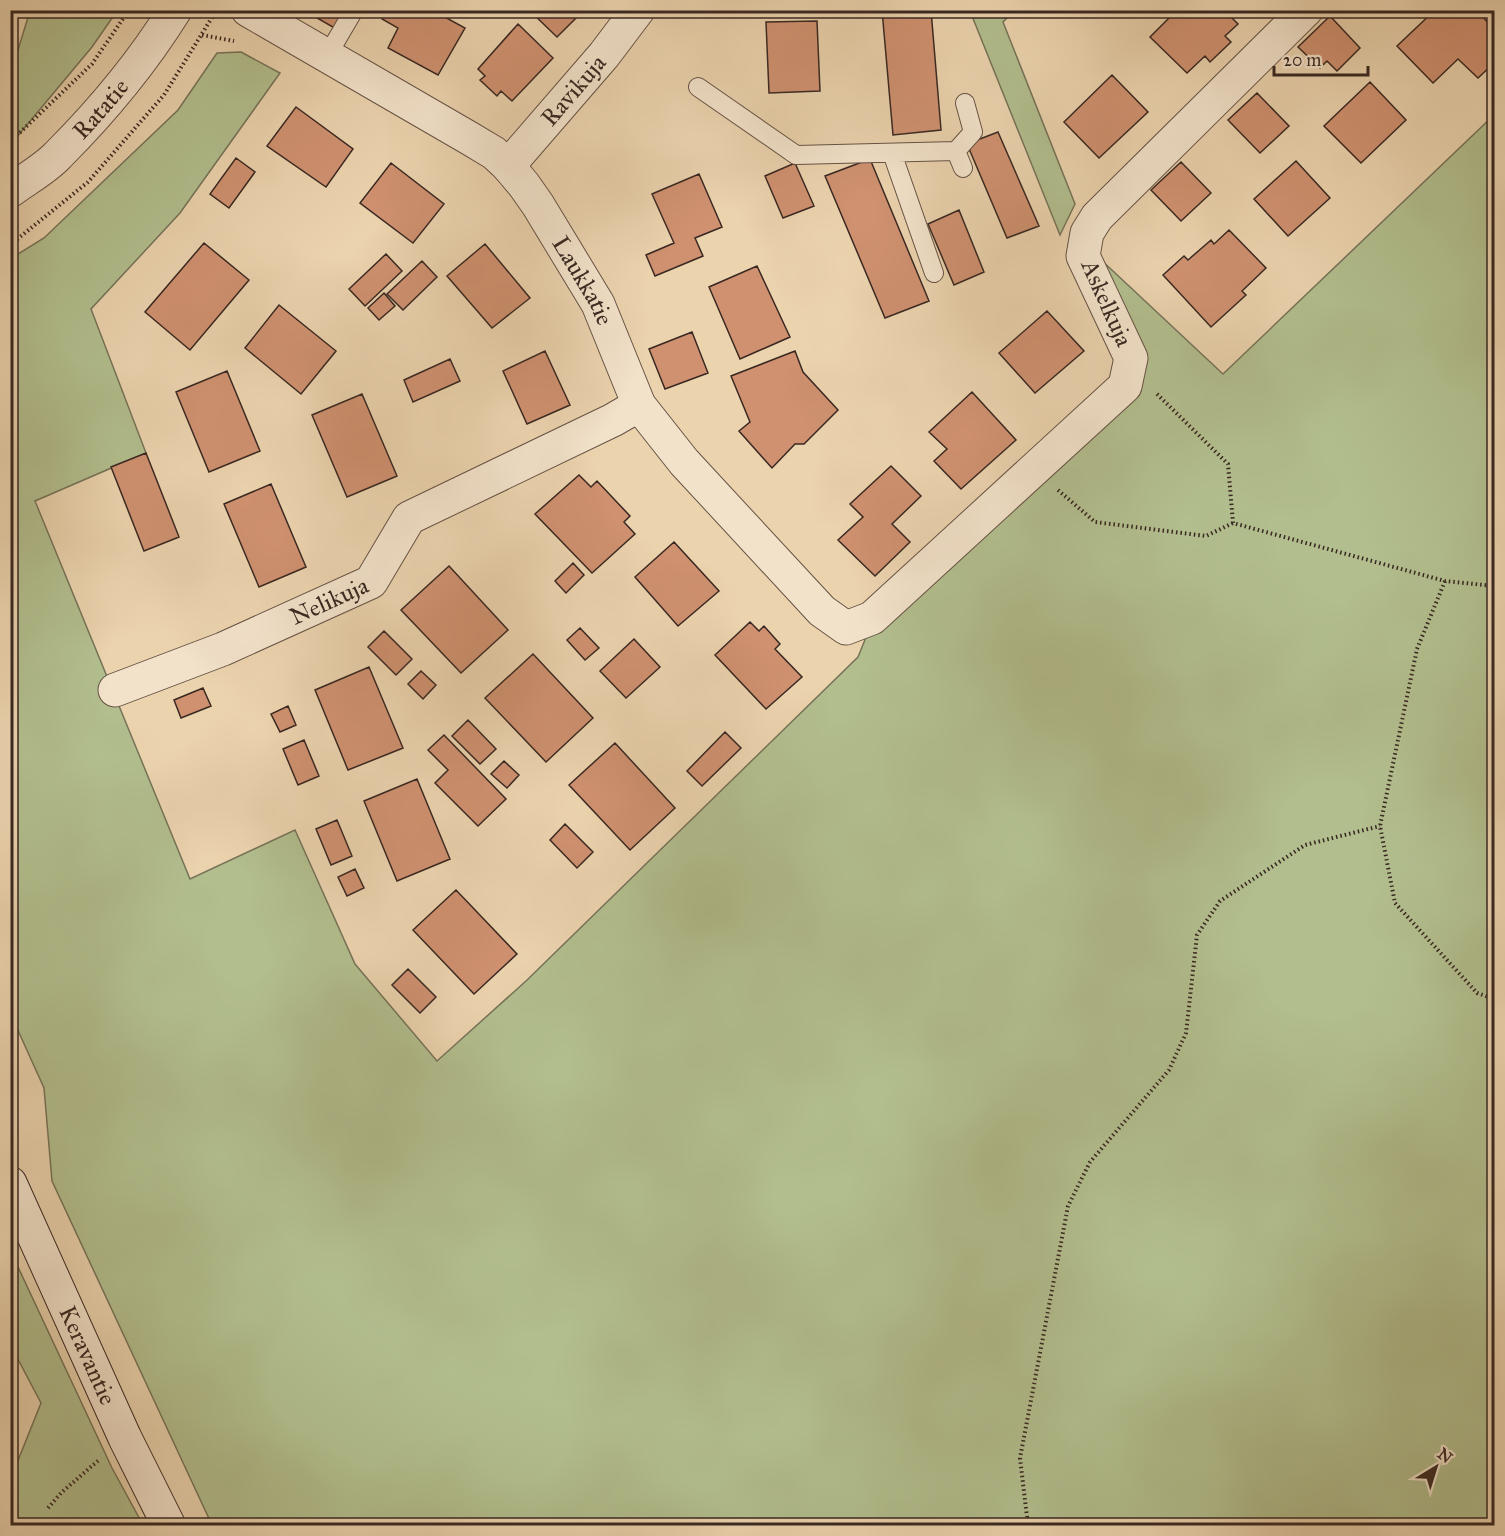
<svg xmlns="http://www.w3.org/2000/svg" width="1505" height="1536" font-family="'IM FELL Great Primer',serif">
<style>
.green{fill:#b2be8e;stroke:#767358;stroke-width:1.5}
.building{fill:#cf9170;stroke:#392822;stroke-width:1.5}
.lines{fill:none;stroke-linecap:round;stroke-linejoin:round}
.service-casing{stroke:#665345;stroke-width:20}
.minor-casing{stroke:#665345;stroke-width:35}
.tertiary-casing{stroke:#665345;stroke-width:35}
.secondary-casing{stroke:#392822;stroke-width:35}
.path{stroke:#392822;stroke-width:4;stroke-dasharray:1.5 3;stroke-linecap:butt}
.service{stroke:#f2e2ca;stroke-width:18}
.minor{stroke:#f2e2ca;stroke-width:33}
.tertiary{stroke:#f2e2ca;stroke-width:33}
.secondary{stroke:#f2e2ca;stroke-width:33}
.labels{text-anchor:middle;stroke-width:4.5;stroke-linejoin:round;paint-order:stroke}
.street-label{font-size:24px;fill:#392822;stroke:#f2e2ca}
</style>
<rect width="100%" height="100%" fill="#ebd3ae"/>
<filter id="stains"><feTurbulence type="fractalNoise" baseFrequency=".00333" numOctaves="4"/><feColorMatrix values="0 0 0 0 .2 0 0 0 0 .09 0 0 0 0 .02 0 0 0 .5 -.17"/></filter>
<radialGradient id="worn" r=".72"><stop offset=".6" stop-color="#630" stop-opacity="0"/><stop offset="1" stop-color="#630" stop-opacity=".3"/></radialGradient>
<!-- green -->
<path class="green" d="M30,11H117L92,47L11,144V66H13Z
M970,11H1014L1003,22L1075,204L1060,235Z
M241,52L280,73L180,213L91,309L146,453L35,501L190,879L295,830L355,964L437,1061L526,981L858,657L873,620L1140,375L1098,257L1223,374L1494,115V1525H212L52,1181L44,1088L11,1015L10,259L44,238L178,110L217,53Z
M11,1252L112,1468L143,1525H11V1478L41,1403L11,1346Z"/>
<!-- building -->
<path class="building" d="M303,10H348L338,30Z
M386,10H432L465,28L438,75L388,48L398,28L382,19Z
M529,10H581L582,12L557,37Z
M882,10H931L941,130L893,135Z
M1163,10H1224L1238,24L1225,36L1231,42L1210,62L1205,56L1187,73L1150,37L1170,17Z
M1435,10H1476L1494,29V63L1478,78L1458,59L1433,83L1397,46Z
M1330,16L1360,48L1337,71L1327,61L1320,68L1298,47Z
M817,21L820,91L769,93L766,22Z
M518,24L553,58L512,101L501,91L497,96L480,80L485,76L478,69Z
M1112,75L1148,112L1099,158L1064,122Z
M1370,82L1406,120L1361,163L1324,126Z
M1257,93L1289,126L1260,153L1228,120Z
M296,107L353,149L326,187L267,146Z
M998,132L1039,226L1007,238L967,144Z
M236,158L255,172L229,208L210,194Z
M870,159L929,301L885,318L825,176Z
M1296,161L1330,198L1288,236L1254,199Z
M1181,162L1211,193L1181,221L1151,190Z
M391,163L444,204L413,243L360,203Z
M795,163L814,206L783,218L765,176Z
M699,174L722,227L695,238L703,256L655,276L646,255L674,243L652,194Z
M959,210L984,272L954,285L928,224Z
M1229,230L1266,268L1242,291L1246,295L1211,327L1163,275L1184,256L1188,260L1211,240L1214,244Z
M204,243L249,280L190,350L145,312Z
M485,244L530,298L492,328L447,276Z
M386,254L402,271L365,306L349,289Z
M422,261L437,277L403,310L387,294Z
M757,266L790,337L740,359L709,287Z
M384,293L395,306L379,320L368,308Z
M279,305L336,351L301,394L245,348Z
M1047,311L1084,351L1035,393L999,353Z
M692,332L708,373L665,389L649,349Z
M545,351L570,405L527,424L503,371Z
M795,351L803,372L838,410L804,444H795L772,468L739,431L750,422L731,376Z
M450,359L460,381L413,402L404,380Z
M227,371L260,451L209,472L176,392Z
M972,392L1016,440L961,489L934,461L947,449L929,432Z
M362,394L397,476L347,497L312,415Z
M146,453L179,537L144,551L111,467Z
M891,466L921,496L892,524L910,542L875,576L838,540L863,517L850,504Z
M579,475L591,487L597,481L630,516L624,522L635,534L592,573L535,514Z
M271,484L306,567L259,587L224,504Z
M674,542L719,591L678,626L635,577Z
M573,563L584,575L566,593L555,581Z
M449,566L508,630L461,673L401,610Z
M750,622L759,631L764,626L780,644L775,649L802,677L766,709L715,655Z
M580,628L599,648L585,660L567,640Z
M384,631L412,659L396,675L368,647Z
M634,639L660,667L626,698L600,671Z
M533,654L593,718L546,762L485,698Z
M369,667L403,748L348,770L315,690Z
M421,671L436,685L423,699L408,684Z
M203,688L211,706L181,718L174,700Z
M288,706L296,725L280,732L271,714Z
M468,720L496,749L480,764L452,736Z
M725,732L741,748L702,786L687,771Z
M444,735L506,799L478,826L435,783L448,770L428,750Z
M304,740L319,776L298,785L283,749Z
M615,743L675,808L630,850L569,785Z
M504,761L519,775L507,788L491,774Z
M417,779L450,859L397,881L364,801Z
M337,820L352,856L331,865L316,829Z
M565,824L593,852L577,868L550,840Z
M355,869L364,888L347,896L338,877Z
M456,890L517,954L474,994L413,930Z
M408,969L436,997L420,1013L392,985Z"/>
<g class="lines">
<!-- service casing -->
<g class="service-casing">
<path id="service" d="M327,56L354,10
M698,87L796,155L956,151L963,168
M956,151L973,132L965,103
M892,153L934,273"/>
</g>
<!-- minor casing -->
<g class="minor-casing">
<g id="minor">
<path id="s1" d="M248,10L469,138L494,153L508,166L524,185L538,205L598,304L639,405L684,462L822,611L846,628L872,618L1125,386L1131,358L1083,256L1087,233L1097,217L1306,10"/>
<path id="s2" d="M508,166L604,55L638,10"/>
<path id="s3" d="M115,690L223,649L371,582L409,518L613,420L639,405"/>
</g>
</g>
<!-- tertiary casing -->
<g class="tertiary-casing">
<g id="tertiary">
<path id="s4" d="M10,191C26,179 45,169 58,155C102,111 142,63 175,10"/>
</g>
</g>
<!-- secondary casing -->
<g class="secondary-casing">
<g id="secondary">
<path id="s5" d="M10,1183L125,1438L169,1526"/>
</g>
</g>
<!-- path -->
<path class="path" d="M202,35L234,41
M10,142L92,64L129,10
M10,245L88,182L164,95L216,11
M1157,394L1228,464L1233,523L1445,581L1494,586
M1058,490L1095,522L1206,536L1233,523
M1445,581L1417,649L1380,826L1395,903L1477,993L1494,999
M48,1508L61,1493L100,1459
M1024,1526L1027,1517L1020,1458L1068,1206L1090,1162L1169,1070L1186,1033L1197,935L1220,901L1305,845L1380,826"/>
<!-- service -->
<use href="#service" class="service"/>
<!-- minor -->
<use href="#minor" class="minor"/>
<!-- tertiary -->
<use href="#tertiary" class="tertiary"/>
<!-- secondary -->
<use href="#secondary" class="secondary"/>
</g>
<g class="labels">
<!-- street labels -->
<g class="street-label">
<text dy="8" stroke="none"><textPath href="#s2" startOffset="100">Ravikuja</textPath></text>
<text dy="8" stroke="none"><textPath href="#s4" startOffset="123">Ratatie</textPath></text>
<text dy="8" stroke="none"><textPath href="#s1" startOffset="441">Laukkatie</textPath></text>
<text transform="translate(1107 303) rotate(66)" y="8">Askelkuja</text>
<text dy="8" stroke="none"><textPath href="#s3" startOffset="232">Nelikuja</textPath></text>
<text dy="8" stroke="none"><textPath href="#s5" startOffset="189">Keravantie</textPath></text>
</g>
</g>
<!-- margin -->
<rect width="1505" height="1536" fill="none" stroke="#ebd3ae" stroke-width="36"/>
<rect x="12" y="12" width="1481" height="1512" fill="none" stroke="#392822" stroke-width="3"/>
<rect x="18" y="18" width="1469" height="1500" fill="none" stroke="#392822" stroke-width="1.5"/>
<!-- north arrow -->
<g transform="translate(1436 1467) rotate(38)" stroke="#f2e2ca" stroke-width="4.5" paint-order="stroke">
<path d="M0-4.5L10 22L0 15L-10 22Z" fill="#392822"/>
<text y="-9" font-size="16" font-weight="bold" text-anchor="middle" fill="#392822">N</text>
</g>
<!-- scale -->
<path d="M1274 66v9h94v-9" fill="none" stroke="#392822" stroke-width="3"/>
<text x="1283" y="66" font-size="18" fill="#392822" stroke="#f2e2ca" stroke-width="4.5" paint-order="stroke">20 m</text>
<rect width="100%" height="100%" filter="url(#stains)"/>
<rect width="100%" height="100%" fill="url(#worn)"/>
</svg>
